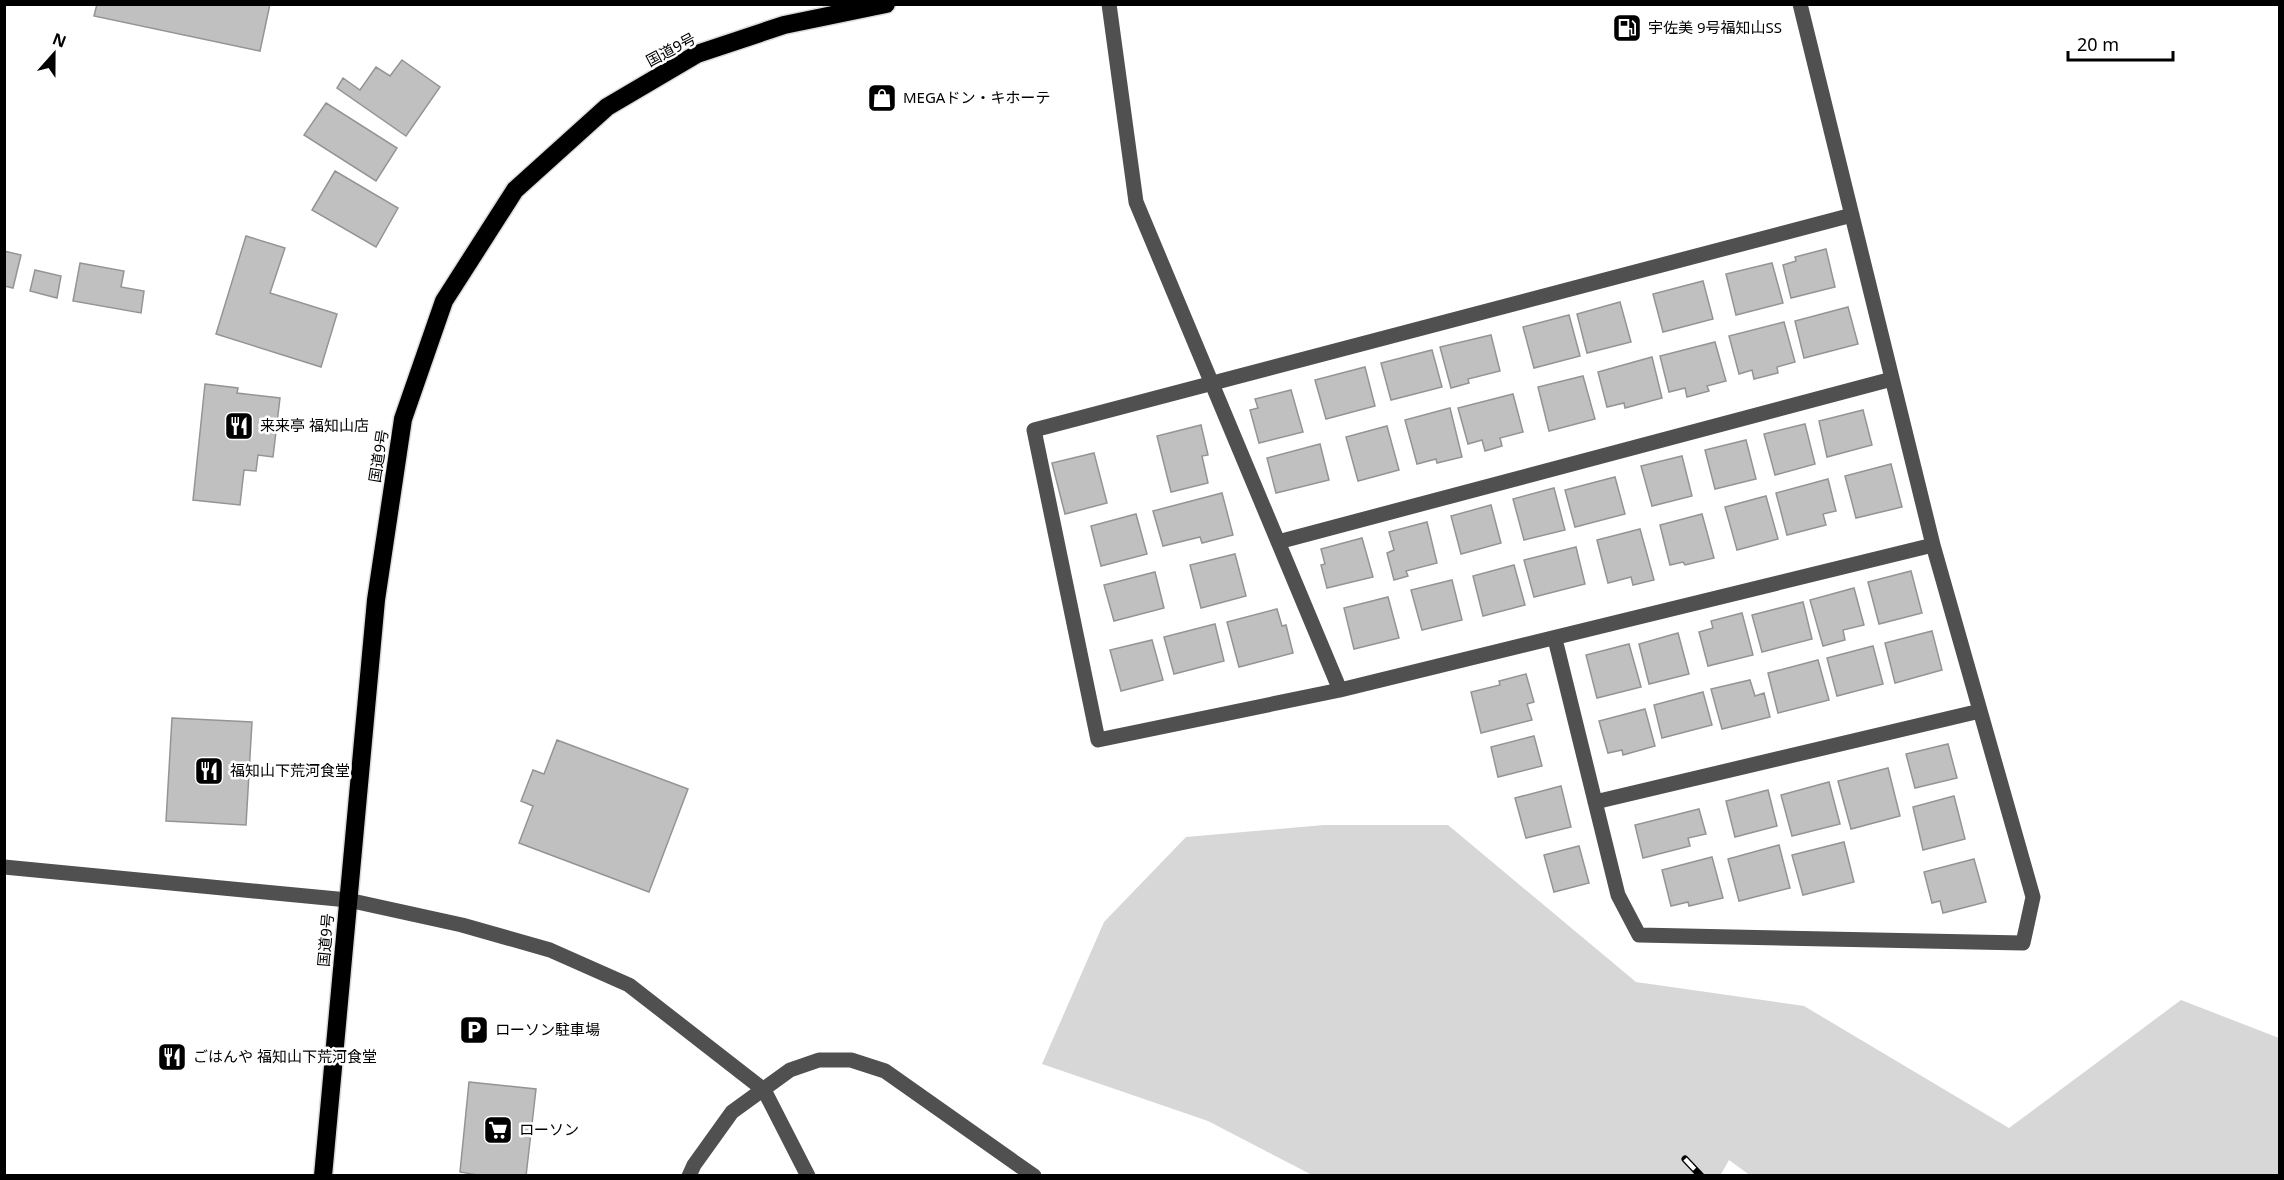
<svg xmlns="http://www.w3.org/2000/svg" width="2284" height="1180" font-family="'Noto Sans','Noto Sans JP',sans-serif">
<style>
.green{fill:#d7d7d7}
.building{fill:#c0c0c0;stroke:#949494;stroke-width:1.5}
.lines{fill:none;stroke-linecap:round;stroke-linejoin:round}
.highway-casing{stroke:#dbdbdb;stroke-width:21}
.minor{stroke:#505050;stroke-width:15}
.highway{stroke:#000;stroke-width:18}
.rail-casing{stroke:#000;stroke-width:7}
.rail{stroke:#fff;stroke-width:4.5;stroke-dasharray:14;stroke-linecap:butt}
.labels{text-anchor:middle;stroke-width:5;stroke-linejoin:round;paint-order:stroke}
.poi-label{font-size:15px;fill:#000;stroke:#fff;text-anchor:start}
.street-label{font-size:15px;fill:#000;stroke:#fff}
</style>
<rect width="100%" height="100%" fill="#fff"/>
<!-- green -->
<path class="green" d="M1324,825H1448L1636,982L1804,1006L2009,1128L2181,1000L2279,1038V1175L1751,1176L1729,1160L1720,1176L1312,1175L1208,1121L1042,1064L1104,922L1186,837Z"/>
<!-- building -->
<path class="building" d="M97,4H270L260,51L94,16Z
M402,60L440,87L406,136L337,88L343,78L360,90L376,67L390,76Z
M326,103L397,148L376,181L304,135Z
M335,171L398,208L376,247L312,210Z
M246,236L285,248L270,293L337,314L321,367L216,334Z
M1826,249L1835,287L1791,298L1783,265L1796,261L1795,257Z
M4,251L21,255L13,288L4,286Z
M80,263L124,271L121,287L144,291L141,313L73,301Z
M1772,263L1783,303L1736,315L1726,274Z
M35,270L61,276L57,298L30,291Z
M1703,281L1713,319L1663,332L1653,294Z
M1620,302L1631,342L1587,353L1577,314Z
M1848,307L1858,344L1804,358L1795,321Z
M1569,315L1580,356L1534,368L1523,327Z
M1784,322L1795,362L1777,367L1778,373L1754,379L1752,370L1739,374L1729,336Z
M1491,335L1500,371L1468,379L1469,383L1451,388L1440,347Z
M1715,342L1726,381L1707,386L1709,391L1687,397L1685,388L1669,392L1660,356Z
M1432,350L1442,387L1391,400L1381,363Z
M1652,357L1662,398L1625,408L1624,403L1607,407L1598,372Z
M1365,367L1375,406L1326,419L1315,380Z
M1583,376L1595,419L1549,431L1538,387Z
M205,384L238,388L237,393L280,398L273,457L258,455L256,471L244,470L240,505L193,500Z
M1291,390L1303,432L1259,443L1250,410L1258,408L1255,399Z
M1513,394L1523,432L1500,438L1502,446L1485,451L1482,440L1468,444L1458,408Z
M1450,408L1462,457L1437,463L1436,459L1417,464L1405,420Z
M1863,410L1872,445L1827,457L1819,421Z
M1805,424L1815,464L1775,475L1764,434Z
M1201,425L1208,455L1202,456L1208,483L1171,492L1157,436Z
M1387,426L1399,470L1358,481L1346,437Z
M1746,440L1756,479L1715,489L1705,450Z
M1320,444L1329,480L1276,493L1267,458Z
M1094,453L1107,503L1065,514L1052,463Z
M1682,456L1692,496L1652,506L1641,466Z
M1891,464L1902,507L1856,518L1845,476Z
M1615,477L1625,514L1575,527L1565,490Z
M1828,479L1836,511L1823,514L1826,525L1787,535L1776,493Z
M1554,488L1565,530L1524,540L1513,499Z
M1222,493L1233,535L1202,543L1200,537L1163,546L1153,511Z
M1766,496L1778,539L1737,550L1725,507Z
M1491,505L1501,543L1461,554L1451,516Z
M1136,514L1147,554L1101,566L1091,526Z
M1702,514L1714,558L1685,565L1683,562L1670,565L1660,525Z
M1427,522L1437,563L1406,571L1408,576L1394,580L1387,553L1394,550L1389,532Z
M1640,529L1654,580L1633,585L1631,577L1608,583L1597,540Z
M1362,538L1373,577L1327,588L1321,565L1325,564L1321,549Z
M1576,547L1585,584L1534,597L1524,560Z
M1235,554L1246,596L1201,608L1190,565Z
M1514,565L1525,605L1483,616L1473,576Z
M1911,571L1922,613L1879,624L1868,582Z
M1155,572L1164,608L1114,621L1104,585Z
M1452,580L1462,620L1422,630L1411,590Z
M1854,588L1864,625L1843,630L1845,640L1823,646L1810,600Z
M1388,597L1399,638L1354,649L1344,608Z
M1803,602L1812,639L1762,652L1752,615Z
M1277,609L1282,626L1286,625L1293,653L1239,667L1227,622Z
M1742,613L1753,655L1708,666L1699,632L1713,628L1711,621Z
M1215,624L1224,661L1174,674L1164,637Z
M1932,631L1942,670L1895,683L1885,643Z
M1678,633L1689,674L1649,684L1639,644Z
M1152,640L1163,680L1121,691L1110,650Z
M1629,644L1641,687L1597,698L1586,655Z
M1873,646L1883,684L1837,696L1827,658Z
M1818,660L1829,700L1778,713L1768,673Z
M1526,674L1534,702L1527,704L1532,720L1481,733L1471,692L1500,685L1499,681Z
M1750,680L1755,696L1764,693L1770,717L1722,729L1711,689Z
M1703,692L1712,725L1662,738L1654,705Z
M1645,709L1655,746L1623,755L1622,750L1608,753L1599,721Z
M172,718L252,722L246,825L166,821Z
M1534,736L1542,766L1498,777L1491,747Z
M557,740L688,789L649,892L519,843L533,806L521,801L533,770L544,774Z
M1948,744L1957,778L1915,788L1906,754Z
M1888,768L1900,816L1851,829L1838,781Z
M1829,782L1840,824L1792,836L1781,795Z
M1561,786L1571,827L1526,838L1515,798Z
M1768,790L1777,826L1735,837L1726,801Z
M1954,796L1965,839L1923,850L1913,807Z
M1699,809L1706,834L1688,838L1690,846L1643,858L1635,825Z
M1844,842L1854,882L1803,895L1792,855Z
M1779,845L1790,888L1739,901L1728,859Z
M1579,846L1589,883L1554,892L1544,855Z
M1712,857L1723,898L1689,906L1688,902L1671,906L1662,870Z
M1974,859L1986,902L1943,913L1940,901L1932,903L1924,872Z
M469,1082L536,1089L526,1176H483L460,1172Z"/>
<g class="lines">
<!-- highway casing -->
<g class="highway-casing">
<path id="highway" d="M323,1176L376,600L403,419L444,301L515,190L607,107L697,54L784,25L886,4"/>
</g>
<!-- minor -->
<path class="minor" d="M1109,4L1136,202L1340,690L1933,545
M1278,542L1892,379
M1555,639L1618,895L1639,935L2023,943L2033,897L1933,545L1800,4
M1340,690L1098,740L1034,430L1852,215
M1595,802L1980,711
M4,867L348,900L462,925L550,950L629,985L764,1090L808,1176
M689,1176L694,1165L732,1112L790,1070L819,1060H851L885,1071L1034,1176"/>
<!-- highway -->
<use href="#highway" class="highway"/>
<!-- rail casing -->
<g class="rail-casing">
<path id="rail" d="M1685,1159L1701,1176"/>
</g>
<!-- rail -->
<use href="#rail" class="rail"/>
</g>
<!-- icons -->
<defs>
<g id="fuel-square" transform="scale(1.5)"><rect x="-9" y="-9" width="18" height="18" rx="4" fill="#000" stroke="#fff"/><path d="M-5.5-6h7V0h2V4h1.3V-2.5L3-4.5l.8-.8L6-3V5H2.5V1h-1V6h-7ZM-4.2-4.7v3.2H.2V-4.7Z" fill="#fff"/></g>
<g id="shop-square" transform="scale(1.5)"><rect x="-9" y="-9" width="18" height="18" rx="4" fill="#000" stroke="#fff"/><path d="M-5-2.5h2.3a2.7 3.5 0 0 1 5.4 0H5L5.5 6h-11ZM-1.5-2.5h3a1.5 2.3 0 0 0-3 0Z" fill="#fff"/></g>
<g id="restaurant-square" transform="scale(1.5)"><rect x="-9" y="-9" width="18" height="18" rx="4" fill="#000" stroke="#fff"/><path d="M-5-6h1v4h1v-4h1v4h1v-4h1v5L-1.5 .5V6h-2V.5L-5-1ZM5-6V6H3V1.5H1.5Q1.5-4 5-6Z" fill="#fff"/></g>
<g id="parking-square" transform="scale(1.5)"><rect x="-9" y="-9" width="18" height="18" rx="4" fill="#000" stroke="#fff"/><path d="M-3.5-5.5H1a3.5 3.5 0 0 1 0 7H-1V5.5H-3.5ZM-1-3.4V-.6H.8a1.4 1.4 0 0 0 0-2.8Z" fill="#fff"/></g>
<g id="supermarket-square" transform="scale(1.5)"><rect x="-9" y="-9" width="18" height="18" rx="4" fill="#000" stroke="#fff"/><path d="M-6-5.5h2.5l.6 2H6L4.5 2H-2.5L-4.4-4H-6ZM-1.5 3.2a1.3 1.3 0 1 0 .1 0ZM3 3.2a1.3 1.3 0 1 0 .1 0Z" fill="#fff"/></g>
</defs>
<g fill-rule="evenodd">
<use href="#fuel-square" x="1627" y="28"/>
<use href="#shop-square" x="882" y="98"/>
<use href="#restaurant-square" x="239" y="426"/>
<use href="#restaurant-square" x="209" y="771"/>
<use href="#parking-square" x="474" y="1030"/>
<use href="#restaurant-square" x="172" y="1057"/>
<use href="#supermarket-square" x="498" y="1130"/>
</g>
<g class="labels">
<!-- poi labels -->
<g class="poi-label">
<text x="1648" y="33">宇佐美 9号福知山SS</text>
<text x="903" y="103">MEGAドン・キホーテ</text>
<text x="260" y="431">来来亭 福知山店</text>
<text x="230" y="776">福知山下荒河食堂</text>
<text x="495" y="1035">ローソン駐車場</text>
<text x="193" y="1062">ごはんや 福知山下荒河食堂</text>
<text x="519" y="1135">ローソン</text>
</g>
<!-- street labels -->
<g class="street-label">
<text transform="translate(671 50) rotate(-28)" y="5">国道9号</text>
<text transform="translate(379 456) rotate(-81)" y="5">国道9号</text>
<text transform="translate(326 940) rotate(-85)" y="5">国道9号</text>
</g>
</g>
<!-- border -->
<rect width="2284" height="1180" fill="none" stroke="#000000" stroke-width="12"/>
<!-- north arrow -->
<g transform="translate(54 54) rotate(21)" stroke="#ffffff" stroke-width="4.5" paint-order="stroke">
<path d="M0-4.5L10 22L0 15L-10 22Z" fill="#000000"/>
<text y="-9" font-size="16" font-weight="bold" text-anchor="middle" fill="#000000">N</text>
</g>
<!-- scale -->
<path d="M2068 51v9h105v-9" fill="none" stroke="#000000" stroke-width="3"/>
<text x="2077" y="51" font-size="18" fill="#000000" stroke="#ffffff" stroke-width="4.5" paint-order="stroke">20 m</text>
</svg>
